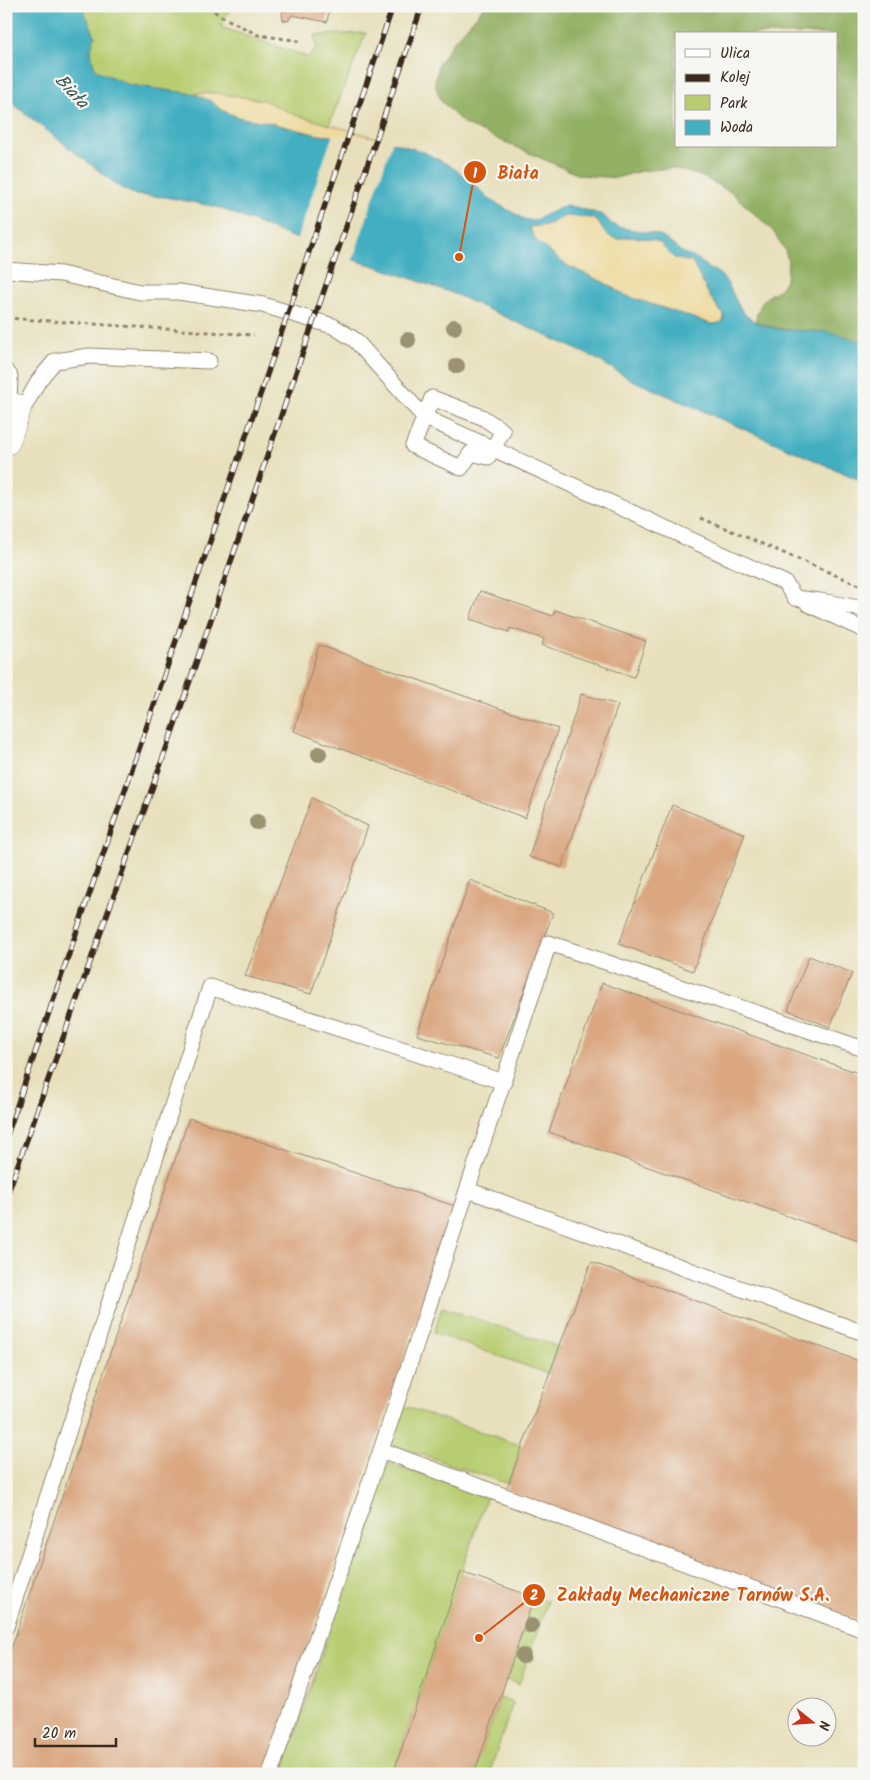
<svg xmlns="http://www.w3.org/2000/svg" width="870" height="1780" font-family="Kalam,sans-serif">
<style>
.green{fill:#b8cd71;stroke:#7a7c48}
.forest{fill:#92b063;stroke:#666d40;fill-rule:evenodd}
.sand{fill:#eeda9e;stroke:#94825e}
.water{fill:#43afc1;stroke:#3f6c70;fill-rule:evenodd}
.pier{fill:#e8e0bc}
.building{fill:#daa781}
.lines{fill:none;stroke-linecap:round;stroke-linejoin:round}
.lane-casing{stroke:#92856d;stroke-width:17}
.street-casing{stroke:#92856d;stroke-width:29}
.path{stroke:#92856d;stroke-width:3;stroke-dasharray:4 4;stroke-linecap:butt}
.lane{stroke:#fff;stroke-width:15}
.street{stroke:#fff;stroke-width:28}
.rail-casing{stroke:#3b2a1e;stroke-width:5.5}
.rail{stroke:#f6f6f2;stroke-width:4;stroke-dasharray:11;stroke-linecap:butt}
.tree{fill:#9a9271}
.labels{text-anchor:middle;stroke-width:4.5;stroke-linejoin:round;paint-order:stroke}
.water-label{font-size:18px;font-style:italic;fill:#3e5957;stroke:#f6f6f2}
.leader{fill:none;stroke:#d7540e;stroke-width:2}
.callout-dot{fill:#d7540e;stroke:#f6f6f2;stroke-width:2}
.mark-label{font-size:15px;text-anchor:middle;font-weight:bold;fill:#fff}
.callout-label{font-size:18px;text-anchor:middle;font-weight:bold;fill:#d7540e;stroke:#f6f6f2;stroke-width:4.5;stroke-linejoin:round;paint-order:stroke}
</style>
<rect width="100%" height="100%" fill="#f6f6f2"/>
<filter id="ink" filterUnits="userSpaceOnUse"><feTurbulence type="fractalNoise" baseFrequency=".02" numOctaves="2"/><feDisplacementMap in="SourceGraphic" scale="10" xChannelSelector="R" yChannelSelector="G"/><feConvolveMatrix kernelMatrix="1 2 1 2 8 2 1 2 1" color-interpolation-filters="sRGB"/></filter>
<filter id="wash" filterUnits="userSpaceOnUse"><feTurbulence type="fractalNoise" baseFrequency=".0096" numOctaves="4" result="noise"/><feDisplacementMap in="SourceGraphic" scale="20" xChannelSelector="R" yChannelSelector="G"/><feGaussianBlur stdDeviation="1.12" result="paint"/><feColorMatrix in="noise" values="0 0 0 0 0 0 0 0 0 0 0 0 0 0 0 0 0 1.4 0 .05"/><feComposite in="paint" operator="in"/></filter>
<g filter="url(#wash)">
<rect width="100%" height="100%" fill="#e8e0bc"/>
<!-- green -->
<path class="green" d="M82,6H231L221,27L308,57L317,49L315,35L366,33L329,125L295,115L263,100L213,93L194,94L129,85L96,70C90,55 89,51 95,36Z
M442,1307L559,1347L549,1374L434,1333Z
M404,1406L523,1446L508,1484L391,1444Z
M385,1462L487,1496L393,1774H282Z
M534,1597L548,1601L519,1684L506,1680Z
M500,1698L513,1703L489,1774H474Z"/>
<!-- forest -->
<path class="forest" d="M483,6H864V344C830,325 789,338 755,321L758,311L763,301L769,295L780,289L786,280L788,261L785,250L773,231L731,192L701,176L673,168L641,171L616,178L579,175L464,124L441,101L435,84L438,65L453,42L480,12ZM676,34H836V146H676Z"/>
<!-- sand -->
<path class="sand" d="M213,93L263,100L295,115L391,142L318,135L267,122L240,118L221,110L213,102L194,94Z
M565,216L593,218L598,222L605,233L611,237L618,239L627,237L643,238L654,240L660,243L674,258L692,262L718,309L724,315V320L720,323L711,324L627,296L603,282L566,265L537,242L528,226Z"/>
<!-- water -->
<path class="water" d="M6,6H82L95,36C89,51 90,55 96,70L129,85L194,94L213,102L221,110L240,118L267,122L318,135L391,142L421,151L449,165L470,180L489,199L524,219L533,221L564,206L575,207L603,215L612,224L618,227L660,235L683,253L698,259L709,269C731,273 733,306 749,318C771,334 802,329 827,332C839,334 854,338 864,344V482L632,380L591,356L452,293L378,267L334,254L217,207L165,197L136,195L121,188L18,108L6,97ZM565,216L593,218L598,222L605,233L611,237L618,239L627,237L643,238L654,240L660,243L674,258L692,262L710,297L724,315V320L720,323L711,324L627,296L603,282L566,265L537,242L529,227L547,225Z"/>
<!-- pier -->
<path class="pier" d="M333,134L393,140L352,262L296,241Z"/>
<g id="blocks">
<!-- building -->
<path class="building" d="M288,6H330L327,22L292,15L288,21L283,20L282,12L287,11Z
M480,591L553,616L555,610L646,641L634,677L542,645L544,639L510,628L509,632L470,619Z
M319,645L558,729L525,818L294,731Z
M581,694L618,705L562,867L529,857Z
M312,798L368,826L311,994L245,976Z
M672,805L745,834L693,971L619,944Z
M470,880L553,913L499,1058L417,1035Z
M809,956L852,973L830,1027L788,1010Z
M602,983L864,1075V1243L549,1132Z
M189,1118L455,1206L265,1774H11L6,1772V1664Z
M591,1262L864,1363V1622L506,1490Z
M461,1572L534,1597L506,1680L474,1774H393Z"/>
</g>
</g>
<g filter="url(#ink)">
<use href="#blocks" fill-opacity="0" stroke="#92856d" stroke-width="1"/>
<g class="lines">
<!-- lane casing -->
<g class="lane-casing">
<path id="lane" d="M6,270L61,274L140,292H179L263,305L333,326L355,340L424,417L785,583L795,598L820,601L864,609
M6,371L10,376L9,403L23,409L39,380L55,361L89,356L209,361
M432,398L482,417L503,431L488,457L471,453L461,468L413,446Z
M808,604L864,630
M468,1190L864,1333
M381,1450L864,1630
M6,1627L210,987L504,1082
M270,1774L381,1450L549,943L864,1049"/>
</g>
<!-- street casing -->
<g class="street-casing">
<path id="street" d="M6,441L17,408"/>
</g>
<!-- path -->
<path class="path" d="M208,6L219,15L258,35L300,41
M6,318L254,335
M701,518L859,585"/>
<!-- lane -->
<use href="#lane" class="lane"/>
<!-- street -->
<use href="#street" class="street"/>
<!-- rail casing -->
<g class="rail-casing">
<path id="rail" d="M6,1138L393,6
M6,1198L175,724L422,6"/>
</g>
<!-- rail -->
<use href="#rail" class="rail"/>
</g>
<!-- trees -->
<g class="tree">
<circle cx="454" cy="327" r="8"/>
<circle cx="408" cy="340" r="8"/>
<circle cx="457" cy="366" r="8"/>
<circle cx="319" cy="754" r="8"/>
<circle cx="257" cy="822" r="8"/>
<circle cx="531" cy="1626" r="8"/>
<circle cx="523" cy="1656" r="8"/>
</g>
</g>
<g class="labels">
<!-- water labels -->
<g class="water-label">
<text transform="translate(72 91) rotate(47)" y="6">Biała</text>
</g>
</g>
<!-- callouts -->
<path class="leader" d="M459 257L475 172M479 1638L534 1595"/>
<g class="callout-dot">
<circle cx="459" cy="257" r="5"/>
<circle cx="479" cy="1638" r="5"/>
<circle cx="475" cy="172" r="12"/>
<circle cx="534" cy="1595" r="12"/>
</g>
<g class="mark-label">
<text x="475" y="178">1</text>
<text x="534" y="1600">2</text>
</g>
<g class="callout-label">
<text x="518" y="179">Biała</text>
<text x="693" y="1601">Zakłady Mechaniczne Tarnów S.A.</text>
</g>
<!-- margin -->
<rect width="870" height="1780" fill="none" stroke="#f6f6f2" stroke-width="25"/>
<!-- legend -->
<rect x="675" y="32" width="162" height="115" fill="#f6f6f2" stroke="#aba49d"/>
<rect x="685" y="49" width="25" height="8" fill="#ffffff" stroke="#aba49d"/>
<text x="720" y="58" font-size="15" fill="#3b2a1e">Ulica</text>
<rect x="685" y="74" width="25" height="8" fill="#3b2a1e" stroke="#aba49d"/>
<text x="720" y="82" font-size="15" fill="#3b2a1e">Kolej</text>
<rect x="685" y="95" width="25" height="15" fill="#b8cd71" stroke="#aba49d"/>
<text x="720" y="108" font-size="15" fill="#3b2a1e">Park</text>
<rect x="685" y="120" width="25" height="15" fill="#43afc1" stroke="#aba49d"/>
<text x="720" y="132" font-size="15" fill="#3b2a1e">Woda</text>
<!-- north arrow -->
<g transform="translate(812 1722) rotate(107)"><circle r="24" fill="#f6f6f2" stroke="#aba49d"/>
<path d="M0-4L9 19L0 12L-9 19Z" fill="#c8321e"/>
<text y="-8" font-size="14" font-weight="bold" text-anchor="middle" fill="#3b2a1e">N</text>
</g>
<!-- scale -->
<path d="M35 1738v8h81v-8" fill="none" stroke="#3b2a1e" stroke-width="2.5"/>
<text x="42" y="1738" font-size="15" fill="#3b2a1e" stroke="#f6f6f2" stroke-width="4" paint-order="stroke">20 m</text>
</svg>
